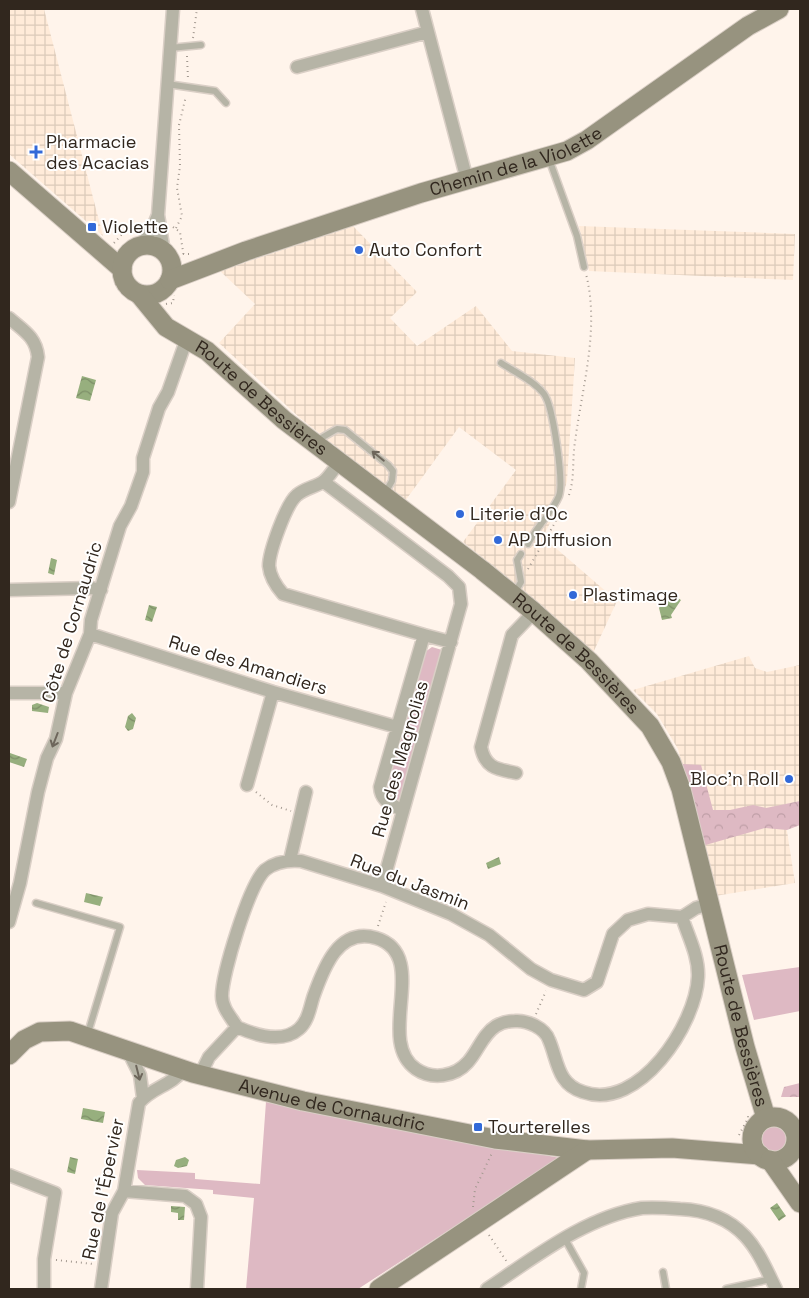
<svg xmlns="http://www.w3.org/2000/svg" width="809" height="1298" font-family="'Space Grotesk',sans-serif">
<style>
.industrial{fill:url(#industrial-grid)}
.green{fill:#deb9c3}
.forest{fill:url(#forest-crowns)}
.water{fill:url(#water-waves)}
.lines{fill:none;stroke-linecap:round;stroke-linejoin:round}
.lane-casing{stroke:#dacfc6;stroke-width:9}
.street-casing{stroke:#dacfc6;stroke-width:15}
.secondary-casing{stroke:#dacfc6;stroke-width:21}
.path{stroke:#a39990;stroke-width:2;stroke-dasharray:1 4;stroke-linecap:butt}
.lane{stroke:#b6b4a6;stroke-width:6}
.street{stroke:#b6b4a6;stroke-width:12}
.secondary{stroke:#97937f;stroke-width:19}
.oneway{stroke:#6d665b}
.poi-dot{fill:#3269d8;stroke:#fff;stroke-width:2}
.labels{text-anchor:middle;stroke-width:4;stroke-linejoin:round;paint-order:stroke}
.poi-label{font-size:18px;fill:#31271e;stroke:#fff;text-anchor:start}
.street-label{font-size:18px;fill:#31271e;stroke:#fff}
</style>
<defs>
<pattern id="industrial-grid" width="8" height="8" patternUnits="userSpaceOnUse" patternTransform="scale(1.25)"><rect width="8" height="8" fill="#ffebd9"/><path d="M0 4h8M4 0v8" fill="none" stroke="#dbcaba"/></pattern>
<pattern id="forest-crowns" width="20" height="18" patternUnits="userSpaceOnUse" patternTransform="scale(1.25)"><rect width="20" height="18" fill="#deb9c3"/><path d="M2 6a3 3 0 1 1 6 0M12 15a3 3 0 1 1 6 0" fill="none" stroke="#bf9fa7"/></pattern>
<pattern id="water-waves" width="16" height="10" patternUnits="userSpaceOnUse" patternTransform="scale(1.25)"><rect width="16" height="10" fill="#97af7e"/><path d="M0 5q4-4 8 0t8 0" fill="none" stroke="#7c8e67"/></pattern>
</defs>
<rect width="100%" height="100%" fill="#fff4eb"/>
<!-- industrial -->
<path class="industrial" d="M9,9H44L103,236L9,154Z
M353,226L417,292L390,318L417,346L476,306L512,351L575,358L567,481L562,499L543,537L617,601L593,653L526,592L463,542L516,470L459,427L405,501L300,418L219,343L255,304L220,271Z
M579,226L795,234L793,280L589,271Z
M749,656L755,668L767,672L800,665V801L783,805L795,883L715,896L678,749L657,714L633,690Z"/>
<!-- green -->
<path class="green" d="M432,647L442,650L405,795L399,801L388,798L385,792L425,652Z
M800,967V1011L754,1020L742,975Z
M266,1102L560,1158L358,1289H246L254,1198L213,1194V1190L145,1185L138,1178L137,1170L195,1173V1179L260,1184Z
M760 1139a13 13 0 1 1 26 0a13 13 0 1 1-26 0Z"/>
<!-- forest -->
<path class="forest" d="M682,764L701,765L713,810H730L753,805L766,808L800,801V825L787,830L765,828L702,846Z
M800,1083V1097H781L784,1087Z"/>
<!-- water -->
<path class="water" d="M82,376L96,380L90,401L76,398Z
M51,558L57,560L54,575L48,573Z
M670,593L681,600L671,615L672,618L662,620L659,608Z
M149,605L157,607L152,622L145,620Z
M37,703L49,707L48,713L32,711V705Z
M132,713L136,718L133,729L128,731L125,727L128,716Z
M10,753L27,759L24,767L9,762Z
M499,857L501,864L488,869L486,863Z
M86,893L103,897L100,906L84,902Z
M83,1108L105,1112L103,1123L81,1119Z
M70,1157L78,1159L75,1174L67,1172Z
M185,1157L189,1160L187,1166L178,1168L174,1166L176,1160Z
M777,1203L786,1216L779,1221L770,1208Z
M171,1206L185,1207L184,1220H178V1213L171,1212Z"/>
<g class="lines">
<!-- lane casing -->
<g class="lane-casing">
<path id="lane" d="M170,48L201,45
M167,84L215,91L226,103
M549,159L577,236L584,267
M501,363C515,372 534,381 544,394C553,406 564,482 559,496C552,513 536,527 528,544
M316,441L337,429L345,430L388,465L393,471L392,481L385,493
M514,594L521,582L517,560L521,554
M36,903L120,927L87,1036
M565,1239L584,1273L581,1289
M663,1272L666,1289
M726,1289L771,1279"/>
</g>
<!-- street casing -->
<g class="street-casing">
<path id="street" d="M422,9L467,180
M297,67L428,32
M141,246L153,227L158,215
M164,252L158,215L173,9
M9,318C24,331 36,337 38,357L9,502
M339,463C334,468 330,476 324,481C316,487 305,488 297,495C286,504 269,552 269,566C270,577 276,586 283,594L424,635L380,787C381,802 392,804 403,811
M324,482L448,576L459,587L461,604L382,886
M9,590L92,588L101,590
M90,634L273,692L397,727
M424,635L451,642
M9,693H66
M516,773C497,769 485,768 481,747L512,635L534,612
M247,785L273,692
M290,860L306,792
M9,922L20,883L38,792L47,758L56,739L66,693L90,634L91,620L120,526L131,506L143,472V458L159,408L168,392L187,338
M237,1027C255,1035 282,1044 299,1029C309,1020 310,1006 314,995C324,967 339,927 376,938C432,955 374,1040 416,1069C432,1080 455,1077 468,1062C478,1051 483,1034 496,1026C501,1023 509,1021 515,1021C527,1020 545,1028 549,1040C558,1061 557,1084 583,1092C639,1112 696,1024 698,977C699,956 688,936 682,917
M128,1051L140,1075L143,1098
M200,1075L209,1057L237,1027C231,1017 222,1008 222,996C222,974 249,885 265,870C275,862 289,860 301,861L382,886L451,914L489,935L531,969L551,980L584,990L597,982L613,934L628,920L648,914L682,917L696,908L709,904
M9,1175L55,1193L44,1259V1289
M124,1191L185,1196L196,1204L201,1217L197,1289
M101,1289L112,1213L124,1191L139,1103C152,1087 171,1086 183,1070
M487,1289C534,1258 585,1217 642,1208C654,1207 668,1208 680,1209C705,1210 728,1218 745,1236C759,1251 767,1271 776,1289"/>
</g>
<!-- secondary casing -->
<g class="secondary-casing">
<g id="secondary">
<path d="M9,171L122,269"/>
<circle cx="147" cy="270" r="25"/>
<path id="s1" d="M170,280L246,251L421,193L567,151L587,140L748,26L779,9"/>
<path id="s2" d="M139,294L166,327L207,351L284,420L482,570L534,612L589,661L650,726L671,762L681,789L745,1047L766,1118"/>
<path id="s3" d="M9,1055L24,1040L40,1032L70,1031L193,1073L303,1101L495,1139L587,1150L672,1148L760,1155"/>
<circle cx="774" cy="1139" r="22"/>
<path d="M770,1160L800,1203"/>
<path d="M379,1289L587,1150"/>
</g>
</g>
<!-- path -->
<path class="path" d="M299,9V10
M193,38L197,9
M187,56L188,79
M173,227L180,232L184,258
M176,228L182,216L177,188L180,166L179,125L186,96
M114,243L126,230L138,227
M183,254H193
M116,284L123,294
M166,304L173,303L174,295
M569,495C575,477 572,460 575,442C582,387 600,329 586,274
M528,569L556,521
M256,792L272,805L291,811
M378,926L386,902
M536,1014L546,991
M739,1135L748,1118V1114
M473,1207L475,1189L492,1153
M489,1235L507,1262
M56,1260L94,1264"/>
<!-- lane -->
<use href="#lane" class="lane"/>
<!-- street -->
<use href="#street" class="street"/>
<!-- secondary -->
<use href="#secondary" class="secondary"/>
</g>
<!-- one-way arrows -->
<defs><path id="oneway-shaft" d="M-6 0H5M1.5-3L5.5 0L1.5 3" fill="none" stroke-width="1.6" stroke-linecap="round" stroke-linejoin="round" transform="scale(1.25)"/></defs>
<g class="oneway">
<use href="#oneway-shaft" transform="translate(378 456) rotate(-141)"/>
<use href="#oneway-shaft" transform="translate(55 740) rotate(111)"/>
<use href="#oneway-shaft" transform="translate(138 1073) rotate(76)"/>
</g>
<!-- markers -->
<g class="poi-dot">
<path d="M33.5 144.5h5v5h5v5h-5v5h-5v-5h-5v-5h5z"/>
<rect x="87" y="222" width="10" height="10" rx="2.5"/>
<circle cx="359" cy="250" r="5"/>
<circle cx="460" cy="514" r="5"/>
<circle cx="498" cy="540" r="5"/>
<circle cx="573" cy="595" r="5"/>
<circle cx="789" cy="779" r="5"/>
<rect x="473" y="1122" width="10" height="10" rx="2.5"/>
</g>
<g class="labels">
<!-- poi labels -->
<g class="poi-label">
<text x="46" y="148">Pharmacie<tspan x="46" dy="21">des Acacias</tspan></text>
<text x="102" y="233">Violette</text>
<text x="369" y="256">Auto Confort</text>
<text x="470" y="520">Literie d'Oc</text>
<text x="508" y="546">AP Diffusion</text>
<text x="583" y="601">Plastimage</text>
<text x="779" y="785" text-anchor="end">Bloc'n Roll</text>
<text x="488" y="1133">Tourterelles</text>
</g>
<!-- street labels -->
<g class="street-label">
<text dy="6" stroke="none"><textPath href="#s1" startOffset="366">Chemin de la Violette</textPath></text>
<text dy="6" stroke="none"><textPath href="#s2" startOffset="162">Route de Bessières</textPath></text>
<text transform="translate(72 622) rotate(-73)" y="6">Côte de Cornaudric</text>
<text dy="6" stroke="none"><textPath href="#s2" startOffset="568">Route de Bessières</textPath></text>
<text transform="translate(248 665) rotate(17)" y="6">Rue des Amandiers</text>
<text transform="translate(400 759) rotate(-74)" y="6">Rue des Magnolias</text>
<text transform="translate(410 882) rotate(21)" y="6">Rue du Jasmin</text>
<text dy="6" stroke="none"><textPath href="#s2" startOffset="986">Route de Bessières</textPath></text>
<text dy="6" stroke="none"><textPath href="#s3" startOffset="342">Avenue de Cornaudric</textPath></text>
<text transform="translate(103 1189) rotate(-78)" y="6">Rue de l'Épervier</text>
</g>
</g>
<!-- border -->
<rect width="809" height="1298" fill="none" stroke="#31271e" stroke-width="20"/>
</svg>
